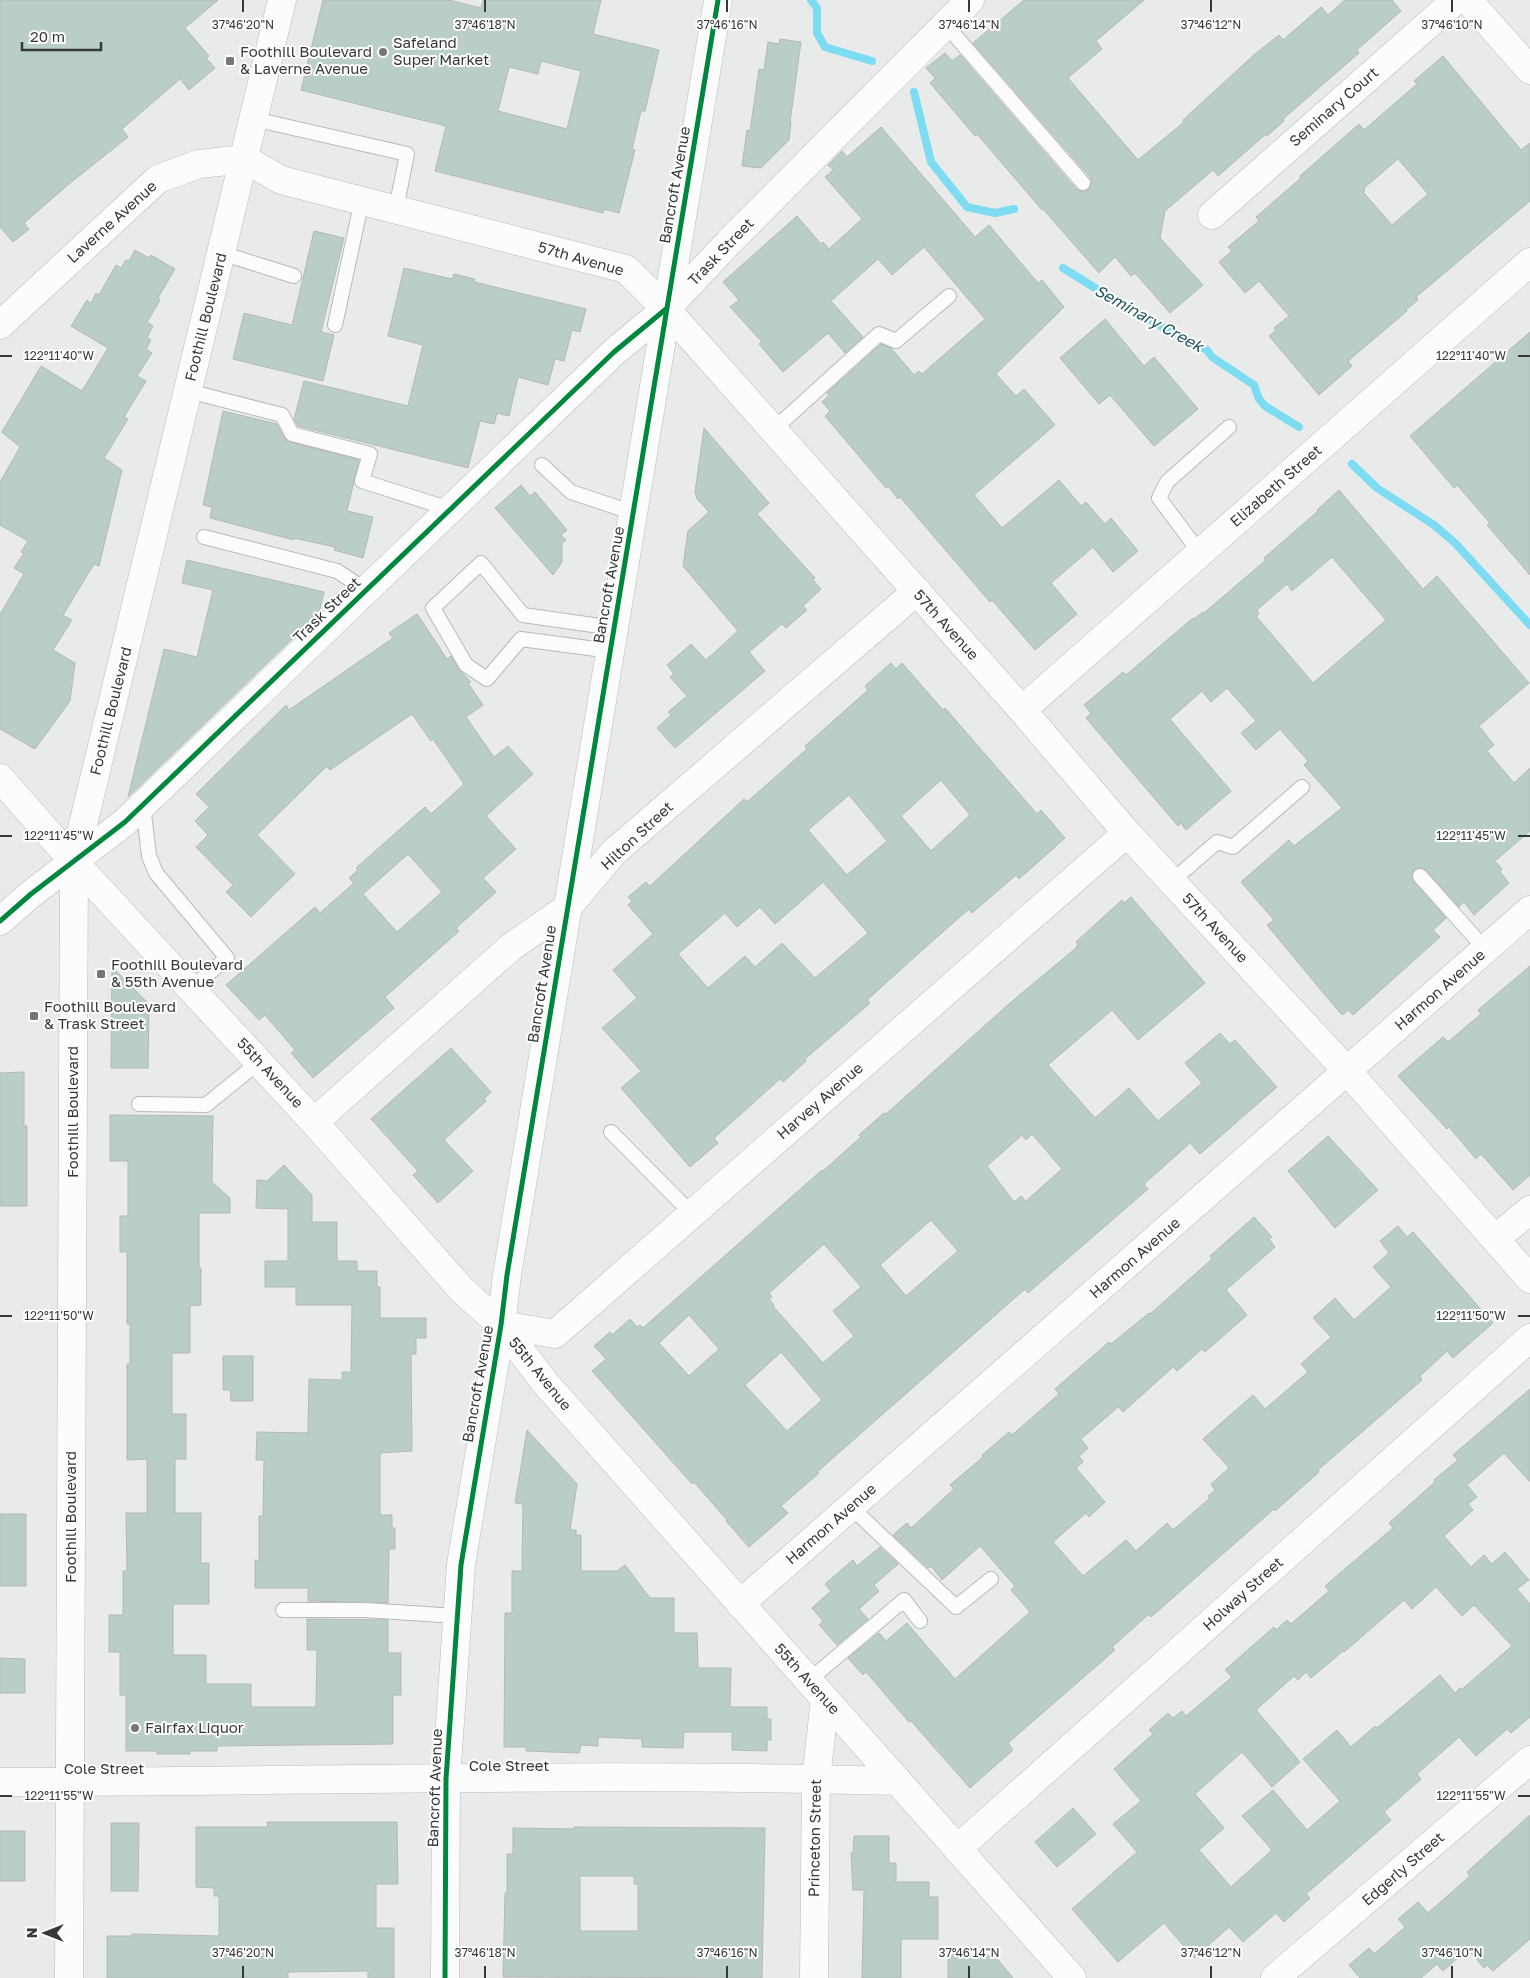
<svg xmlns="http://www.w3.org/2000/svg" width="1530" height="1978" font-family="'Golos Text',sans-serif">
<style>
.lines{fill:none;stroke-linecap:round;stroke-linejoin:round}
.stream{stroke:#7ddbf2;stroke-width:8}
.building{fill:#b9cec5;stroke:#b6b8b7;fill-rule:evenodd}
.service-casing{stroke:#b8baba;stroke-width:16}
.minor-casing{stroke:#b8baba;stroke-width:29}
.tertiary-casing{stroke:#b8baba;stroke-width:29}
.secondary-casing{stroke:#b8baba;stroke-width:29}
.service{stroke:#fcfcfc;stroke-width:14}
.minor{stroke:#fcfcfc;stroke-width:28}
.tertiary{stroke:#fcfcfc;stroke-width:28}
.secondary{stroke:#fcfcfc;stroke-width:28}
.cycleway-casing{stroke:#fff;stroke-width:8}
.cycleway{stroke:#00873e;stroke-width:5}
.ticks{fill:none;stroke:#373938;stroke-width:2}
.poi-dot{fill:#757776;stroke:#fff;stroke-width:2}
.labels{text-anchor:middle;stroke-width:4;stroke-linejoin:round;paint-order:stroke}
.poi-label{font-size:15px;fill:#373938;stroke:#fff;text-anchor:start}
.street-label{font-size:15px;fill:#373938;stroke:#fff}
.water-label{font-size:16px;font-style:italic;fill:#205664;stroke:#fff}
.ticks-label{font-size:12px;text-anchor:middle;fill:#373938;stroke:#fff;stroke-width:4;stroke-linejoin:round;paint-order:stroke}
</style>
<rect width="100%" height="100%" fill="#e8ebea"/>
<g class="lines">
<!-- stream -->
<path class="stream" d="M811,0L817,8V33L825,47L872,61
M914,92L931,162L967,207L995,213L1014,209
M1063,268L1108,296L1177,335L1207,350L1212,357L1254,385L1259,399L1265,406L1299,427
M1352,464L1377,488L1434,525L1455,543L1530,625"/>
</g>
<!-- building -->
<path class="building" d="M0,0H218L185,28L209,56L206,58L215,68L189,90L180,79L122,129L128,137L69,184L24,223L29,229L13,242L0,227Z
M323,0H449L481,8L483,0H601L593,34L659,50L645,111H641L632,149L635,150L619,213L604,209L603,213L435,171L446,126L301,90ZM541,61L581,71L567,129L498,111L509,67L538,74Z
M1024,0H1144L1096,41L1102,49L1068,78L1138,160L1184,122L1183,120L1255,54L1279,35L1283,40L1321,7L1328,15L1345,0H1392L1401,11L1357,50L1359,53L1283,119L1284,121L1267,136L1266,134L1218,176L1213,170L1165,211L1160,238L1203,285L1170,313L1135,273L1131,276L1115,257L1099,273L1043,209L1042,210L977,134L975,136L930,83L935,78L926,68L945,53L952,61L960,55L1076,189L1084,192L1089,189L1092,182L1090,177L973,43Z
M780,39L801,42L790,122H791L789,140L761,168L742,166L747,130L750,131L759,69L764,70L768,42L779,44Z
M1443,56L1521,150L1530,143V201L1416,297L1418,300L1406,310L1407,311L1348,361L1352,366L1319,395L1269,336L1276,330L1274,328L1289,316L1259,281L1245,293L1219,262L1232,251L1228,247L1259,221L1256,217L1301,178L1300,176L1359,124L1364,130L1417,84L1414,81ZM1398,159L1428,194L1392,225L1363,192L1365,190L1364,188Z
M881,127L975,237L989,225L1038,283L1042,280L1064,307L996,374L1016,396L1024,389L1055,425L974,495L1002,528L1059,480L1081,506L1086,502L1105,524L1111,518L1138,551L1113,572L1093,547L1051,583L1077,614L1035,650L992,600L990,602L900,497L898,499L888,486L886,488L825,416L830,411L822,402L829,395L827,393L881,344L891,348L914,375L919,371L922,374L985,319L924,247L892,275L878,259L831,301L863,337L845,353L828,333L783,372L759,344L762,342L730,307L739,300L723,282L797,216L821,244L823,242L829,249L862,219L825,177L833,170L828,165L842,151L847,157Z
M314,231L344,238L321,332L334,335L323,381L233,359L244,313L292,325Z
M135,250L149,258L151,255L175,269L158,298L160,300L147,322L153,326L147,337L151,340L146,349L152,353L137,376L146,381L124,417L128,419L104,458L122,470L99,566L94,564L63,615L72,620L53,650L75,663L70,701L35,749L0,729V614L24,574L14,568L24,553L21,552L28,541L0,525V482L20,447L2,432L41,366L82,391L108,348L71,326L87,300L91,303L96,293L99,295L116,265L121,268L126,260L129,261Z
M404,268L452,279L454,274L475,279L474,282L586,309L580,332L572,330L564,361L555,359L548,385L518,377L509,416L497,413L494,424L480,421L468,468L298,426L294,419L304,381L408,406L423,345L388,336Z
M1105,319L1144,366L1154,357L1198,409L1154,446L1110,395L1099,404L1060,358Z
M1530,332V575L1487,525L1490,523L1457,485L1454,488L1410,436Z
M223,411L277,424L284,438L290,442L359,460L347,511L373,517L363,558L334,550L335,547L294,538V540L210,518L212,507L203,505Z
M704,428L769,503L757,514L815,578L813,580L821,589L803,606L807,610L786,628L782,624L749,652L765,671L675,748L657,728L671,715L668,712L687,696L670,677L674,674L667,665L691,644L706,660L738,631L683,566L688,531L709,512L697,499L695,492Z
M521,485L530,496L535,492L567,530L561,535L566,540L562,543V562L553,575L495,508Z
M1339,490L1423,589L1437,576L1529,683L1479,726L1494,745L1487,751L1514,783L1530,768V831L1495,861L1502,869L1500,872L1509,883L1474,915L1464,902L1459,907L1426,870L1419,867L1415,869L1412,874L1413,881L1446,918L1433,930L1440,937L1353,1015L1349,1010L1342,1015L1325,995L1267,925L1274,920L1241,882L1289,840L1294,846L1342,808L1304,765L1308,761L1280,729L1256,750L1241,733L1256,721L1227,688L1211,702L1202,691L1170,719L1231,791L1186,830L1181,823L1178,826L1086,718L1091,713L1084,705L1123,672L1126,675L1193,618L1194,619L1203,612L1204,613L1266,560L1264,558L1318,511L1317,510ZM1332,557L1386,620L1313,683L1256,616L1259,614L1257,610L1287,584L1292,591Z
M187,560L324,592L319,613L128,797L164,649L197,657L213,590L182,583Z
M417,614L447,659L451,656L459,670L471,682L468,683L483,705L466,717L494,757L508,746L533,774L486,816L516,849L483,878L496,892L456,928L459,931L385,997L394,1008L313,1078L291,1053L295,1050L265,1015L259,1020L226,985L315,907L320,913L354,883L349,878L358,870L356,868L425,807L431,814L464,784L433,739L431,741L412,714L330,770L327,766L257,835L295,874L251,917L226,892L233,885L196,847L208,835L195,821L209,807L196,794L286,705L289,710L393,638L389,633ZM408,854L442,892L397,932L363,894Z
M891,663L896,669L902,663L943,710L945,708L1037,814L1041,810L1065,838L1019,879L1016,875L972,913L969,909L928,945L867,1000L870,1003L805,1059L806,1061L783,1082L780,1079L714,1138L718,1143L690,1167L621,1088L641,1071L602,1028L637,998L613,970L653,934L628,905L632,901L628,897L646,882L650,886L744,799L747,802L807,749L805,746L868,690L865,686ZM941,780L970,815L931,851L901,816ZM849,795L887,841L847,875L808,830ZM823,882L868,933L815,978L782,943L755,967L745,956L708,988L678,954L725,913L737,927L760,907L775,924Z
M1131,897L1205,983L1138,1040L1112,1010L1048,1065L1095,1118L1129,1088L1158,1121L1202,1083L1185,1063L1220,1033L1230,1044L1235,1040L1277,1087L1200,1154L1190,1143L1144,1184L1148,1189L1028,1293L1025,1289L817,1472L819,1473L781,1506L788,1513L749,1547L726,1521L727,1520L694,1482L692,1484L592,1371L606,1359L594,1346L610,1332L612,1335L630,1319L637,1327L640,1325L643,1328L763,1222L822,1170L823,1171L861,1137L859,1135L884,1113L886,1114L1010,1003L1076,948L1078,945L1076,942L1122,900L1124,903ZM1032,1134L1062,1169L1026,1201L1021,1196L1014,1202L987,1166L1022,1135L1026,1140ZM931,1220L958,1251L906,1296L880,1265ZM824,1244L861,1287L833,1311L854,1336L823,1363L773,1306L774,1305L769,1299L772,1297L769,1293ZM689,1315L719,1349L689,1376L659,1343ZM781,1352L822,1400L787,1431L745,1385Z
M1530,966V1175L1513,1190L1481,1154L1476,1159L1449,1127L1447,1129L1398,1076L1443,1037L1448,1042L1481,1014L1478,1010Z
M112,967L149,1004L148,1068H111Z
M451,1048L491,1092L484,1099L486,1101L444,1140L473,1171L438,1203L413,1175L418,1171L371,1119Z
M24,1072V1126H27V1206H0V1073Z
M110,1115L213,1116L212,1182L230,1198V1213H199V1268H201V1305L190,1306V1353H172V1414H186V1459H175V1513H201V1563H209V1604H174L173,1606V1655H206V1684H251V1707H316L317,1650H307V1619L388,1620V1653H401V1695H393V1744L217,1746V1751H190V1754H157V1751H126V1695H120V1652H109V1615H123V1571H127L126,1513H147V1459L127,1460V1364H130V1324H127V1252H120V1216H128V1161H110Z
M1328,1136L1378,1190L1335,1228L1288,1171Z
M284,1165L312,1195V1222H337V1261H357V1271H377V1287H380V1318H426V1338H416V1354H411L412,1451L380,1453V1515H392V1528H395V1549H389L388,1603L308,1601V1588H255V1560L259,1561V1516H263L264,1460H256L257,1432L308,1433L309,1379L342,1380V1372H351L352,1305H296V1287H265V1261H288V1209L256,1208L257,1180L267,1181Z
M1254,1217L1272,1237L1269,1239L1275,1247L1226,1290L1247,1315L1205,1352L1202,1349L1177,1371L1173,1367L1123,1412L1118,1407L1081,1439L1088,1448L1079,1456L1083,1462L1076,1468L1105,1502L1089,1517L1086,1513L1053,1542L1083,1576L1126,1540L1136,1551L1167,1523L1173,1530L1210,1498L1208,1496L1215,1490L1211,1484L1229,1468L1203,1439L1253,1395L1265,1409L1308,1372L1301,1364L1331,1337L1313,1318L1335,1298L1354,1320L1391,1287L1373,1267L1389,1253L1380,1241L1398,1226L1407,1237L1413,1232L1493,1323L1453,1358L1447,1351L1420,1376L1422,1380L1318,1470L1319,1472L1275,1511L1274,1509L1151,1617L1149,1614L1112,1647L1115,1650L1008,1743L1013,1750L970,1788L911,1721L909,1722L866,1672L863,1675L848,1658L879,1633L886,1641L907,1623L955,1679L1030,1612L1011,1590L1015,1586L980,1546L942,1580L931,1566L928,1568L893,1535L907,1523L911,1528L954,1489L950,1485L983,1457L982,1455L1009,1432L1012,1435L1059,1394L1055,1389L1109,1342L1111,1344L1149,1313L1150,1314L1212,1259L1210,1256Z
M223,1356H253V1401H231L230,1390H223Z
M1530,1389V1482L1504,1453L1467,1485L1477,1497L1468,1504L1473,1510L1444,1536L1471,1567L1484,1555L1492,1564L1505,1552L1529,1580L1517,1589L1530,1604V1717L1511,1733L1507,1729L1476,1756L1459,1737L1417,1774L1421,1779L1384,1812L1391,1820L1306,1894L1310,1898L1284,1922L1276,1913L1243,1942L1229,1927L1194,1958L1164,1923L1118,1962L1072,1909L1137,1852L1113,1824L1141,1801L1114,1769L1153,1734L1149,1730L1168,1713L1173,1718L1182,1711L1186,1716L1232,1677L1225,1670L1274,1627L1276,1630L1287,1620L1291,1624L1329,1591L1325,1586L1393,1528L1389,1523L1435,1482L1434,1480L1458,1460L1453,1455ZM1436,1587L1462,1616L1474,1605L1512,1646L1461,1690L1460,1688L1455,1693L1440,1675L1377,1728L1375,1726L1351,1747L1337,1730L1303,1759L1340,1801L1307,1830L1273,1790L1242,1816L1272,1850L1231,1887L1199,1850L1224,1828L1195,1794L1242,1752L1272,1787L1300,1762L1256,1710L1294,1676L1298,1680L1306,1672L1311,1678L1343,1651L1344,1652L1404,1600L1412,1609Z
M527,1430L577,1484L570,1530H576V1535H581V1571H617L625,1565L650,1598H674V1633H697L698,1668H731L730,1707H767V1719H771V1740H767V1751L732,1750V1732H684L683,1748L642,1747V1739L598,1737V1746L581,1745L579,1753L526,1751V1747H504L505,1613H512V1571H522L523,1504L515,1503Z
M0,1514H26V1586H0Z
M880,1547L898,1564L874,1585L879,1591L859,1609L868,1619L837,1645L819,1625L823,1621L812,1608L831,1591L825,1584L853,1560L857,1566Z
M0,1658L25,1659V1693H0Z
M1073,1808L1096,1834L1057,1867L1035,1842Z
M1530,1815V1939L1493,1971L1487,1965L1484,1968L1468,1949L1443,1971L1437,1964L1421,1978H1360L1349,1965L1369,1948L1374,1954L1405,1927L1398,1919L1418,1902L1428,1913L1470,1876L1467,1872Z
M267,1822H397L398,1884H376V1928H394V1978H368V1971L288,1972V1978H107V1936H132V1934L219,1936V1896H214V1888L196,1887V1827H268Z
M111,1823H139L138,1891H111Z
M574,1827L765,1828L762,1978L503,1977L505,1893H507V1854H513V1828L574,1829ZM580,1876H634V1884H638V1931H580Z
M0,1831H25V1881H0Z
M854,1836H889V1863H896V1882H929V1897H938V1939H901V1978H862L864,1890H853L851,1853H853Z
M948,1954L995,1956L1013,1978H948Z"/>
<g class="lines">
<!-- service casing -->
<g class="service-casing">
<path id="service" d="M945,24L1083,183
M254,119L407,154L396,209
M221,253L294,276
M335,325L362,200
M188,391L282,415L292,434L370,454L362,481L450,509
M773,430L879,334L896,341L949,296
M542,465L571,492L634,513
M204,537L337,571L366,590
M1200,553L1159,498L1167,482L1229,427
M611,651L521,639L487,679L466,665L433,608L481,563L523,615L614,628
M143,805L149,856L156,873L227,958L191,988
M1420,876L1486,950
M1172,881L1217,842L1233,847L1302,787
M139,1104L206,1105L259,1062
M611,1132L692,1214
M851,1507L956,1607L991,1579
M283,1610H365L456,1616
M808,1681L904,1600L920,1621"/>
</g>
<!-- minor casing -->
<g class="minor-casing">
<path id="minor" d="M1212,215L1456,0
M0,325L158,179L199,164L245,159L281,180L626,269L666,309L1022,710L1127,833L1348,1072L1530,1279
M1022,710L1530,262
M0,778L74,862L314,1122L462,1290L501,1325L547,1385L1072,1978
M0,921L31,894L125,822L614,352L666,309L728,243L970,0
M314,1122L511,947L567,908L614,852L917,591
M1495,1239L1530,1210
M501,1325L555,1334L1127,833
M740,1604L1530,910
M0,1782C299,1782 599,1772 898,1781
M957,1849L1530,1338
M814,1978L816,1779L825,1699
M1275,1978L1530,1760"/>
</g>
<!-- tertiary casing -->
<g class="tertiary-casing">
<path id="tertiary" d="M1468,0L1530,70
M445,1978L446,1779L461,1565L501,1325L507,1275L718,0"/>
</g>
<!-- secondary casing -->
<g class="secondary-casing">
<path id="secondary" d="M69,1978L74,862L282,0"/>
</g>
<!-- service -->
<use href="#service" class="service"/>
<!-- minor -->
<use href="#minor" class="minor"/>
<!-- tertiary -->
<use href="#tertiary" class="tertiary"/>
<!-- secondary -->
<use href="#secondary" class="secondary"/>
<!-- cycleway casing -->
<g class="cycleway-casing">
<path id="cycleway" d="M0,921L31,894L125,822L614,352L666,309
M445,1978L446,1779L461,1565L501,1325L507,1275L718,0"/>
</g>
<!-- cycleway -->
<use href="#cycleway" class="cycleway"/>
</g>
<!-- ticks -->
<path class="ticks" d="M243,0V12M485,0V12M727,0V12M969,0V12M1211,0V12M1452,0V12M0,356H12M1518,356H1530M0,836H12M1518,836H1530M0,1316H12M1518,1316H1530M0,1796H12M1518,1796H1530M243,1966V1978M485,1966V1978M727,1966V1978M969,1966V1978M1211,1966V1978M1452,1966V1978"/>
<!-- markers -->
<g class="poi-dot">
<circle cx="383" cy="52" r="5"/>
<rect x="225" y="56" width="10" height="10" rx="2.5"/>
<rect x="96" y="969" width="10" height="10" rx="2.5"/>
<rect x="29" y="1011" width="10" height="10" rx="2.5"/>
<circle cx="135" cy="1728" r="5"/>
</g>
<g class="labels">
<!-- poi labels -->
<g class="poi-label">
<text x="393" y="48">Safeland<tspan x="393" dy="17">Super Market</tspan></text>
<text x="240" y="57">Foothill Boulevard<tspan x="240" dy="17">&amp; Laverne Avenue</tspan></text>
<text x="111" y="970">Foothill Boulevard<tspan x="111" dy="17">&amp; 55th Avenue</tspan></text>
<text x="44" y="1012">Foothill Boulevard<tspan x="44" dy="17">&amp; Trask Street</tspan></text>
<text x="145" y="1733">Fairfax Liquor</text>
</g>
<!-- street labels -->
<g class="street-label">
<text transform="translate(1334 107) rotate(-41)" y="5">Seminary Court</text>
<text transform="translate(675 185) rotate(-80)" y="5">Bancroft Avenue</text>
<text transform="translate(112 222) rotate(-42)" y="5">Laverne Avenue</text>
<text transform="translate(721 252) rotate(-46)" y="5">Trask Street</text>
<text transform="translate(581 259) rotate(16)" y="5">57th Avenue</text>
<text transform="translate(206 317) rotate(-76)" y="5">Foothill Boulevard</text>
<text transform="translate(1276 486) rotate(-41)" y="5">Elizabeth Street</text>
<text transform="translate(609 585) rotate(-80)" y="5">Bancroft Avenue</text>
<text transform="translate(327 610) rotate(-44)" y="5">Trask Street</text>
<text transform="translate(946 625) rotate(48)" y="5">57th Avenue</text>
<text transform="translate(111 711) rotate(-76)" y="5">Foothill Boulevard</text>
<text transform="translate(637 836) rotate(-43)" y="5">Hilton Street</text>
<text transform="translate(1215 928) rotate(47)" y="5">57th Avenue</text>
<text transform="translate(542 984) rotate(-81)" y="5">Bancroft Avenue</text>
<text transform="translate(1440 990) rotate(-41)" y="5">Harmon Avenue</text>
<text transform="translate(270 1073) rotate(47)" y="5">55th Avenue</text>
<text transform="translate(820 1101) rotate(-41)" y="5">Harvey Avenue</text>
<text transform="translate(73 1112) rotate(-90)" y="5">Foothill Boulevard</text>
<text transform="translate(1135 1258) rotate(-41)" y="5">Harmon Avenue</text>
<text transform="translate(540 1374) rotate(51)" y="5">55th Avenue</text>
<text transform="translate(478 1384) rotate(-80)" y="5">Bancroft Avenue</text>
<text transform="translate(71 1517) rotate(-90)" y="5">Foothill Boulevard</text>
<text transform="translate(831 1524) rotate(-41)" y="5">Harmon Avenue</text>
<text transform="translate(1243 1594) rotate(-42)" y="5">Holway Street</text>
<text transform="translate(807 1679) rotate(48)" y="5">55th Avenue</text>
<text x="509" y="1771">Cole Street</text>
<text x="104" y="1774">Cole Street</text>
<text transform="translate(435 1788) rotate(-88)" y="5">Bancroft Avenue</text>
<text transform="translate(815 1838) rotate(-89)" y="5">Princeton Street</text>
<text transform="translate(1403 1869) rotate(-41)" y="5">Edgerly Street</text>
</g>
<!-- water labels -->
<g class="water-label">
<text transform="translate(1149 318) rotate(29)" y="6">Seminary Creek</text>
</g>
</g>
<g class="ticks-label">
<text x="243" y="29">37°46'20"N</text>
<text x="485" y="29">37°46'18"N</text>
<text x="727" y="29">37°46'16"N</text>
<text x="969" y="29">37°46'14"N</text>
<text x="1211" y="29">37°46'12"N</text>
<text x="1452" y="29">37°46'10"N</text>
<text x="1471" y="360">122°11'40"W</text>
<text x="59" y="360">122°11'40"W</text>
<text x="1471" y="840">122°11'45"W</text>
<text x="59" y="840">122°11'45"W</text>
<text x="1471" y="1320">122°11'50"W</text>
<text x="59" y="1320">122°11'50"W</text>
<text x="1471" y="1800">122°11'55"W</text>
<text x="59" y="1800">122°11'55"W</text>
<text x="243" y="1957">37°46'20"N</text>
<text x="485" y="1957">37°46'18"N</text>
<text x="727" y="1957">37°46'16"N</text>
<text x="969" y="1957">37°46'14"N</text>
<text x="1211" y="1957">37°46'12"N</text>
<text x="1452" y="1957">37°46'10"N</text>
</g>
<!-- north arrow -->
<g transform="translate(45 1933) rotate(270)" stroke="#ffffff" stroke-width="4" paint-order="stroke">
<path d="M0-4L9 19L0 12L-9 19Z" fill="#373938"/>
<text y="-8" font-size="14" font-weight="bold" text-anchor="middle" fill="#373938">N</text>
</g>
<!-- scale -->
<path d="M22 42v8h79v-8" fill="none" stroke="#373938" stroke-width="2.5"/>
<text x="30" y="42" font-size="15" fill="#373938" stroke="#ffffff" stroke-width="4" paint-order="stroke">20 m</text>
</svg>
